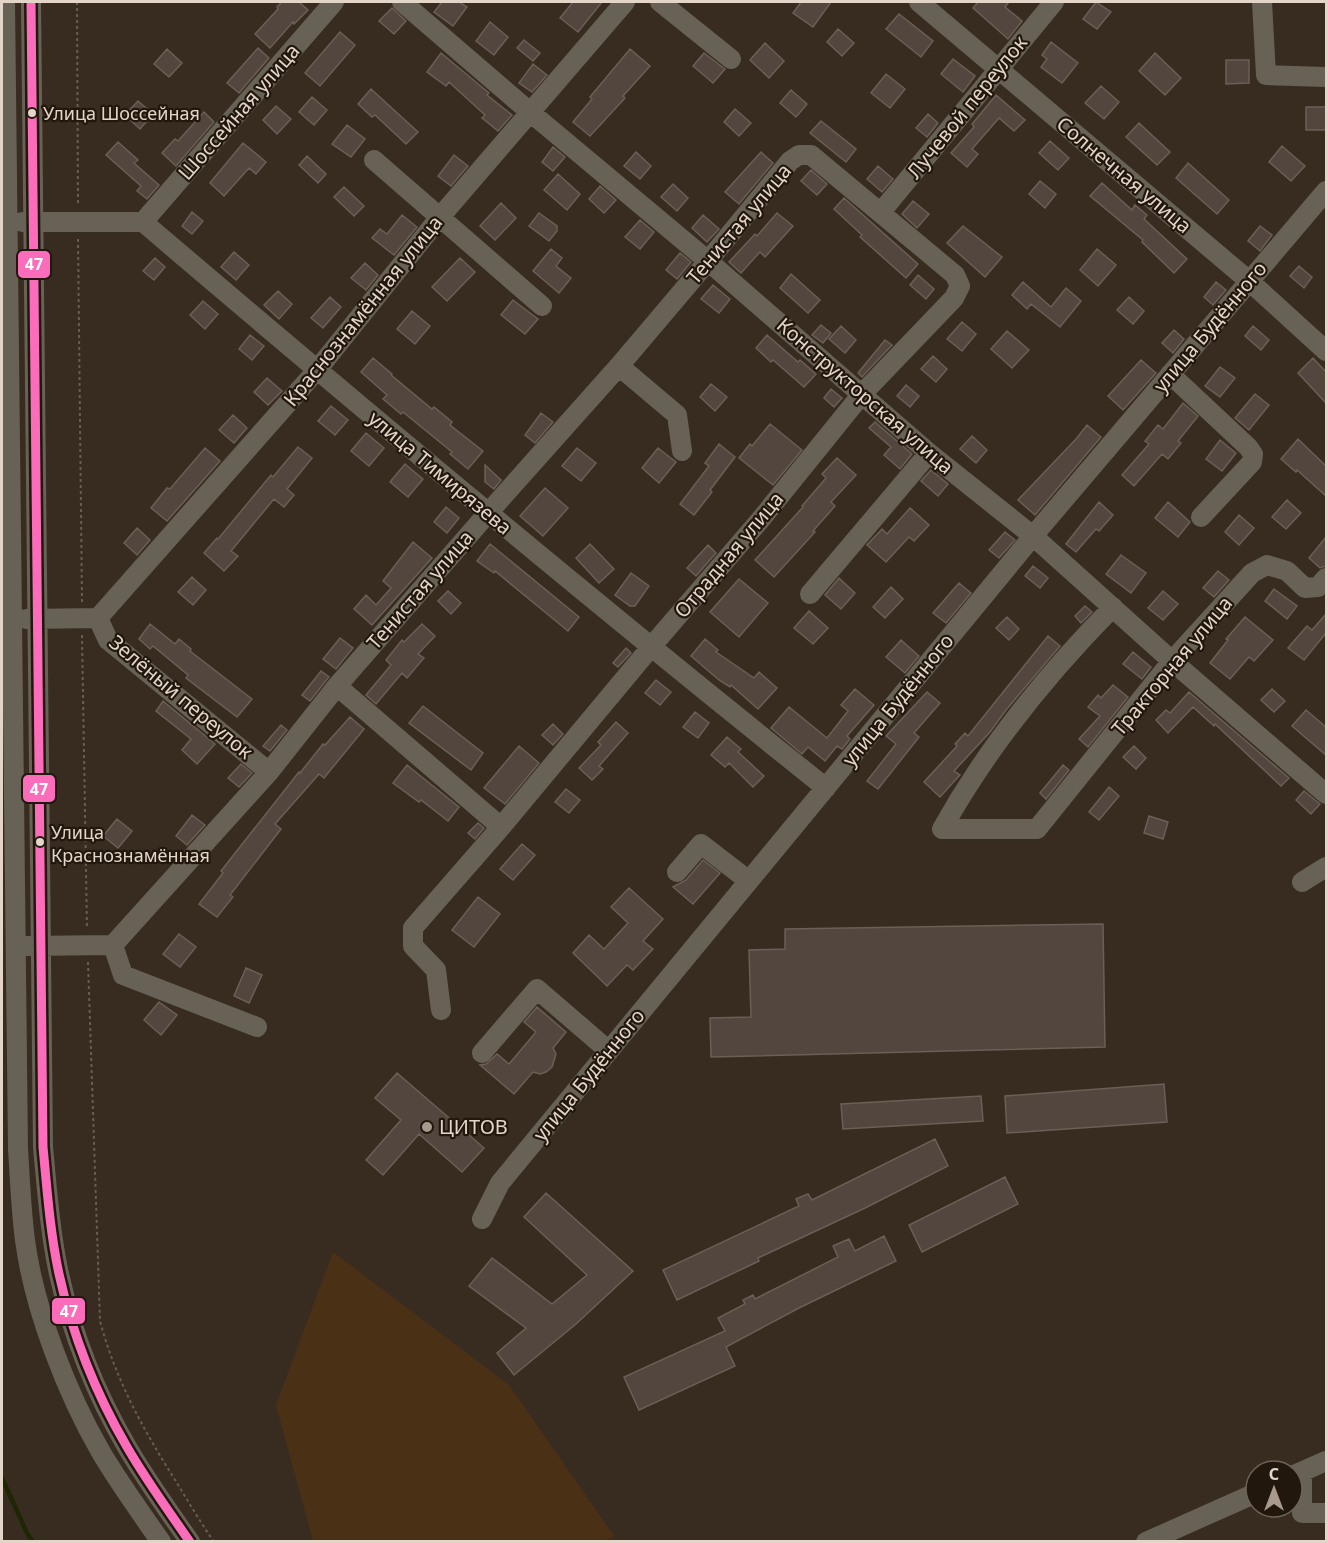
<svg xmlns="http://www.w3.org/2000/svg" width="1328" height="1543" font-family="'Noto Sans',sans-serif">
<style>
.built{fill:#4a3116}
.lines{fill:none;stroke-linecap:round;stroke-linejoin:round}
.stream{stroke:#1f2603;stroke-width:4.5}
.building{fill:#52463e;stroke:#6b5f56;stroke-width:1.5}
.path{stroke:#645e54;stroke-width:2;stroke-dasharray:3 3;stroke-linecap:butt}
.minor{stroke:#676255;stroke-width:20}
.bus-1-casing{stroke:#21170d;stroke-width:14}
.bus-1{stroke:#fb6dba;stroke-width:9}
.bus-dot{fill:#e3d5c7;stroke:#21170d;stroke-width:2}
.poi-dot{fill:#a79a8d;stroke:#21170d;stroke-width:2}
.labels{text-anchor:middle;stroke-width:4.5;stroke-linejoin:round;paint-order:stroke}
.bus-label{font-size:18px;fill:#e3d5c7;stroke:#21170d;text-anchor:start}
.street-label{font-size:20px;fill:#e3d5c7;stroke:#21170d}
.poi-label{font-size:20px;fill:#e3d5c7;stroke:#21170d;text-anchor:start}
.line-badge{stroke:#21170d;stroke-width:2}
.badge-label{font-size:16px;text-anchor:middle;font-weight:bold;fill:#fff}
</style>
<rect width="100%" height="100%" fill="#382c20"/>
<!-- built -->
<path class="built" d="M333,1252L509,1385L614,1536L603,1542L313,1541L276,1405Z"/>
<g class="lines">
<!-- stream -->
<path class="stream" d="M2,1478L27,1533L33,1542"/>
</g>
<!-- building -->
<path class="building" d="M282,2H299L308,10L294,24L293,22L270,48L255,34L278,9L277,7Z
M442,2H459L467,7L453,26L434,12Z
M573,2H602L578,32L560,18Z
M801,2H831L813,27L793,13Z
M978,2H1009L1005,7L1022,21L1008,39L973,8Z
M1096,2L1111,12L1097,29L1083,19Z
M392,8L406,21L394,34L379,21Z
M899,14L933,41L921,57L886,29Z
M490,22L508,37L494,55L476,41Z
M838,29L854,43L842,56L827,42Z
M340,32L355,45L320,86L305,73Z
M524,40L540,53L533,61L517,48Z
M1051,42L1078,63L1062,83L1041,67L1047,59L1042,55Z
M765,43L784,61L769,78L750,60Z
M258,48L269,58L239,93L227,83Z
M167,49L182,63L169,77L154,64Z
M630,49L650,66L623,96L625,98L590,136L573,122L592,99L590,97Z
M441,53L489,93L487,95L512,115L498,131L482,118L485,115L449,82L446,86L427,72Z
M704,53L725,69L713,83L693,66Z
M1155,53L1181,78L1165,95L1139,71Z
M953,59L975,76L963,92L941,74Z
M1226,60H1249V83L1226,84Z
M533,64L547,75L532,92L519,83Z
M886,74L905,89L890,108L871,93Z
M1101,86L1119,102L1104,119L1085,103Z
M371,89L418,132L406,144L375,115L372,117L358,104Z
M791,90L807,104L796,117L780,103Z
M996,95L1025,120L1014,131L999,118L972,149L978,154L967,167L951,153L974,127L972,124Z
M312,97L327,110L314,125L299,112Z
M138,101L153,114L140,129L125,115Z
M276,106L291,119L277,134L263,120Z
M1306,107H1326V130H1306Z
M735,109L751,123L739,136L724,122Z
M204,112L214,122L176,166L162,153L175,139L178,141Z
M928,114L938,123L927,137L916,128Z
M821,121L856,149L846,162L810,133Z
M1139,123L1170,152L1157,165L1126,137Z
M347,125L365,139L351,157L332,144Z
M1050,141L1069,158L1058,170L1039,153Z
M118,142L138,160L134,163L159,185L147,199L137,191L141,186L106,155Z
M243,143L266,162L256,174L249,168L224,196L210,183Z
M1282,146L1305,166L1291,181L1269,162Z
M553,147L565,157L553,171L542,162Z
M636,152L651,166L640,179L624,166Z
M761,152L773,163L739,204L725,192Z
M454,155L468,166L451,186L438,176Z
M307,156L326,174L318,183L299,165Z
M1188,163L1229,200L1217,214L1176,178Z
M878,166L893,179L882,192L867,179Z
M811,170L827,184L817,195L801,181Z
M558,174L580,194L567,210L544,190Z
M1040,181L1056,194L1045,208L1029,194Z
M1102,183L1132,210L1135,205L1147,215L1144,219L1187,259L1174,273L1142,242L1143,240L1090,196Z
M673,184L688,198L677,211L661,197Z
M600,186L616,200L604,213L589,199Z
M344,187L364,206L354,216L334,197Z
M844,198L918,264L906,278L860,237L862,235L834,209Z
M913,201L929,214L917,228L902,214Z
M501,203L516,218L495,240L480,226Z
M192,212L203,221L192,234L182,226Z
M539,213L557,226V231L549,241L529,226Z
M777,213L793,226L765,257L760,252L741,273L729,262L755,234L757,236Z
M402,215L417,227L394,255L372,238L380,229L387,234Z
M703,215L719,229L707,242L692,228Z
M640,220L654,232L640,249L625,237Z
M963,226L1002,257L985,277L947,243Z
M1260,226L1272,235L1260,251L1248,241Z
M551,249L562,258L556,266L571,278L559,293L533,271Z
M1097,249L1116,265L1098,286L1080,270Z
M234,252L249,265L236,280L221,267Z
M680,253L691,262L677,279L666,270Z
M155,258L165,267L154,280L143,271Z
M460,258L475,272L447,301L432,287Z
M365,263L378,275L366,290L351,278Z
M1299,266L1312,277L1304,288L1290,276Z
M791,274L820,300L808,313L780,288Z
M918,275L934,289L926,299L910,285Z
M1023,282L1051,307L1066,288L1081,301L1060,327L1031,304L1027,309L1012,295Z
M1216,282L1226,290L1213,305L1204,297Z
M713,285L730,299L719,313L701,299Z
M278,291L292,304L279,319L264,305Z
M330,297L341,307L323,328L311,318Z
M1129,297L1144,311L1133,324L1117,310Z
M513,300L538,319L525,334L501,315Z
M203,301L218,314L205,329L190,315Z
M412,311L430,326L415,344L397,329Z
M962,322L976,334L962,351L947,339Z
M821,325L831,333L823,343L812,335Z
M841,326L856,340L845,353L829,339Z
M1253,326L1269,340L1261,350L1245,336Z
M1174,330L1184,339L1173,353L1162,343Z
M1007,331L1029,350L1012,368L991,349Z
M250,335L264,346L252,360L239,349Z
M767,335L798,362L800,360L816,374L804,387L773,360L771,362L756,348Z
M885,340L892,345L862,377L858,373Z
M933,356L947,369L936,382L921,369Z
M373,358L392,374L391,375L432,409L434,407L452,422L450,425L483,451L468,469L450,454L452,452L403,412L401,414L383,399L387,395L361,372Z
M1313,358L1326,372V403L1298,373Z
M1141,360L1156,373L1123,410L1108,396Z
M1220,367L1235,378L1220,397L1205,386Z
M267,378L282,391L268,405L254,392Z
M711,384L727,397L715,411L700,397Z
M906,385L919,396L910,407L897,396Z
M831,389L842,398L834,407L824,398Z
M1255,394L1269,405L1249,430L1235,418Z
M1183,403L1198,416L1178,441L1181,443L1168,459L1162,454L1134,486L1122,475L1149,444L1145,441L1158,425L1163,429Z
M331,406L348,420L335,435L318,421Z
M541,413L553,422L535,443L525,435Z
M233,415L247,428L234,443L219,430Z
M875,422L912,454L900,469L884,455L891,447L869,428Z
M770,424L802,450L773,485L739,458L750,444L752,446Z
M1087,425L1101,437L1035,515L1018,500L1076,439Z
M366,433L384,448L369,466L351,451Z
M972,436L987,450L976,463L960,449Z
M1298,439L1326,466V496L1297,470L1296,472L1281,459Z
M1220,440L1236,453L1222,471L1206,459Z
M719,444L735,457L710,490L712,492L694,515L680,504L709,466L705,463Z
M298,447L312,458L287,489L294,495L284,507L274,499L231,551L238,556L224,571L204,553L217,538L218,539L271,475L273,477Z
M205,448L220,461L167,521L151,508L167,488L170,489Z
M577,448L596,463L581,481L562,466Z
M658,448L676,462L659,483L642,468Z
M837,458L856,475L831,502L835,506L813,531L815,532L774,577L755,560L803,507L802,506L826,478L822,474Z
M405,464L423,479L408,497L390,482Z
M485,465L501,480L494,489L485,482Z
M931,470L948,484L938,496L921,481Z
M545,488L568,508L543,536L520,516Z
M1287,500L1301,513L1286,529L1272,517Z
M1099,502L1113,515L1099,531L1096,529L1076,552L1066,544Z
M1168,502L1190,522L1178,537L1155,518Z
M446,507L459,518L447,533L434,522Z
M910,508L929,525L914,541L909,537L886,562L867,545L882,529L887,534Z
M1239,515L1254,528L1239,545L1225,532Z
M137,528L150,540L137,555L124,543Z
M1005,532L1015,540L999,558L989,550Z
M1326,537V566L1320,568L1309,558Z
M413,542L432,558L372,625L354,609L366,595L376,605L391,588L383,581Z
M490,544L579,617L568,631L495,571L494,573L477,561Z
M590,544L614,569L599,583L576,558Z
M708,545L716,553L696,576L687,568Z
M1121,555L1146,573L1131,593L1106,574Z
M1033,566L1048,578L1040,588L1025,576Z
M1218,571L1229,580L1214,597L1203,588Z
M631,573L649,586L635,606H630L615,595Z
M192,577L206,590L193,605L178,592Z
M839,578L855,593L841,609L825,595Z
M739,579L768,603L739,637L710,612Z
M959,583L971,593L946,623L933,613Z
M891,587L903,599L885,618L873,607Z
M1274,589L1297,606L1287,619L1265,601Z
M448,591L461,603L451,614L438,601Z
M1163,591L1178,604L1163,620L1148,608Z
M1085,606L1092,612L1081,623L1075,616Z
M809,611L828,628L813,644L794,628Z
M1326,614V633L1304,660L1288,648L1307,626L1312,630Z
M1007,617L1019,629L1009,640L996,628Z
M1245,617L1273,640L1254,661L1249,657L1230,679L1210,663L1228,640L1226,639Z
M150,624L175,644L179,639L191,649L190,651L252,699L237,717L186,678L188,675L153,646L150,649L139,639Z
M422,624L435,636L418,654L424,658L407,678L402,673L376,704L366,695L391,665L386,660L402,640L404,642Z
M1048,636L1060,646L1006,710L990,732L954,771L960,775L940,797L924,782L957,746L955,744L965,733L968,736Z
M340,638L353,648L336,669L323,659Z
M705,639L718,650L716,652L754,678L759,672L777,688L758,709L731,685L730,687L719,680L691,656Z
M901,640L919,656L905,673L886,657Z
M626,648L631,653L618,667L613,663Z
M1133,652L1151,667L1142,679L1123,664Z
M321,671L329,677L310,701L302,695Z
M656,680L671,692L660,705L645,693Z
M1113,685L1128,697L1088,747L1079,739L1100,716L1088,707L1098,695L1101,698Z
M855,689L874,705L847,736L850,739L842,749L837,746L825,761L808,747L802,754L771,728L789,707L827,738L848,711L841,705Z
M1272,689L1285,701L1274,712L1261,700Z
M927,692L940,703L914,733L919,737L878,789L867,781L896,744L886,736Z
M1189,692L1289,778L1281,786L1215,724L1214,726L1193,707L1168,733L1156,720L1166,710L1170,713Z
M163,701L215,744L197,764L182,750L191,739L156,711Z
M423,706L483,753L471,770L409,723Z
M1306,710L1326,727V755L1292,726Z
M695,712L709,723L698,738L683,727Z
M350,717L364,729L324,778L319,774L275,824L281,829L230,895L233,897L217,917L199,904L223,873L221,871L299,772L300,773L323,744L325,745Z
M616,722L628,733L599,766L603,769L592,780L579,768L601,745L598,742Z
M553,724L563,734L553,745L542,735Z
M281,725L287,730L270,751L263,746Z
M727,737L741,749L738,752L764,776L753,787L729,763L725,767L711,755Z
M519,746L539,763L505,804L484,788Z
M1134,746L1146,758L1136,769L1123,757Z
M241,764L252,773L239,787L228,778Z
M407,765L459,807L448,821L421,800L419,802L393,783Z
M1063,765L1069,770L1046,799L1040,793Z
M1109,787L1119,796L1099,820L1089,812Z
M566,789L580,800L569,813L555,802Z
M1304,791L1320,804L1311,814L1296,800Z
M192,815L205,825L187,845L176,836Z
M1149,816L1168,822L1163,839L1144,833Z
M117,819L132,831L118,848L103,836Z
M478,823L484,828L475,839L468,833Z
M522,844L535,855L513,880L500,869Z
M703,860L720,873L693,904L673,887L686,880Z
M629,888L663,919L643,941L653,949L633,970L627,965L607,986L573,953L589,935L604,949L628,923L611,907Z
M478,897L500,914L474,947L452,930Z
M1103,924L1105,1047L711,1057L710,1018L751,1017L749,950L785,949V929Z
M179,934L196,947L180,967L163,954Z
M246,968L262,975L249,1003L234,996Z
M159,1002L177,1015L161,1035L144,1020Z
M537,1007L566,1032L553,1048L556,1054L552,1067L546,1072L540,1074L533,1072L514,1094L480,1065L486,1064L497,1054L509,1064L536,1032L524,1022Z
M397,1073L484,1148L462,1172L419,1134L383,1175L366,1160L401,1120L375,1098Z
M1164,1084L1167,1122L1007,1133L1005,1096Z
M981,1096L983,1121L843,1129L841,1104Z
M935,1139L948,1166L865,1208L758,1258L759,1261L677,1300L663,1270L799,1206L796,1199L808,1194L812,1200Z
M1005,1177L1018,1204L922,1252L909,1225Z
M546,1193L633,1271L576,1324L514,1375L497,1353L526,1328L469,1286L492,1258L552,1304L587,1275L524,1217Z
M884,1236L896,1261L799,1308L726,1347L735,1366L639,1410L624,1377L725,1331L718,1318L745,1304L743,1300L753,1295L755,1299L838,1257L833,1246L849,1239L855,1251Z"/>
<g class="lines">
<!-- path -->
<path class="path" d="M77,2L78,206
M78,239L82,602
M82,635L87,929
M88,962L100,1321C116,1381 144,1431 177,1483C189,1503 201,1523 214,1542"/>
<!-- minor -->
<path class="minor" d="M5,2L18,1149C20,1179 21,1210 25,1240C34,1309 67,1394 102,1454C120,1484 141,1513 161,1542
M31,2L43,1147C47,1189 50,1232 59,1274C72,1333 96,1394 127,1447C146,1480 168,1510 190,1542
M402,2L530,112L708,261L929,453L1033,536L1172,661L1326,794
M660,2L731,59
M919,2L1248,280L1326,351
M1262,2L1266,75L1326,77
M374,160L542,306
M881,212L1054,2
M22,222H143C368,414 595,603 826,788
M143,222L334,2
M619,366L677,415L682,451
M1170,374L1248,447L1253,454L1252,462L1201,517
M810,594L929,453
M1113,607C1048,673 987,748 942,829H1037L1172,661L1252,573L1267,565L1287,571L1305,588L1318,587L1326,578
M98,618L317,370L440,217L625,2
M98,618L108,640L269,772
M26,619L98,618
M337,686L501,827
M677,872L701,844L749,881
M1302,882L1326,867
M113,945L269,772L337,686L488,513L619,366L708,261L790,161L799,155H811L955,275L960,286L954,298L862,394L761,519L651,647L501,827L413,928V946L436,970L441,1010
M113,945L123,975L257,1027
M27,946L113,945
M482,1053L537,989L609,1051
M482,1219L500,1183L1033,536L1326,191
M1302,1472V1513H1326
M1292,1476L1326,1461
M1146,1542L1256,1493"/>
<!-- bus-1 casing -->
<g class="bus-1-casing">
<path id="bus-1" d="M31,2L43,1147C47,1189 50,1232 59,1274C72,1333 96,1394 127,1447C146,1480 168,1510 190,1542"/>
</g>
<!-- bus-1 -->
<use href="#bus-1" class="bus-1"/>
</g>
<!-- markers -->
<g class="bus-dot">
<circle cx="32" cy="113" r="5"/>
<circle cx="40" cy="842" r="5"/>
</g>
<circle class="poi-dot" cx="427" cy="1127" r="6"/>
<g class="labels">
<!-- bus labels -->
<g class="bus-label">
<text x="43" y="120">Улица Шоссейная</text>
<text x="51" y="839">Улица<tspan x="51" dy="23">Краснознамённая</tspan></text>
</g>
<!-- street labels -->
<g class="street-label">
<text transform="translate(967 107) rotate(-51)" y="7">Лучевой переулок</text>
<text transform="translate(239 112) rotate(-49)" y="7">Шоссейная улица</text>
<text transform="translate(1124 175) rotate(40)" y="7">Солнечная улица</text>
<text transform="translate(739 224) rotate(-50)" y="7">Тенистая улица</text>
<text transform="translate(363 311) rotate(-51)" y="7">Краснознамённая улица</text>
<text transform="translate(1210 327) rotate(-50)" y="7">улица Будённого</text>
<text transform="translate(865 396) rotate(41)" y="7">Конструкторская улица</text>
<text transform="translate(440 473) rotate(40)" y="7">улица Тимирязева</text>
<text transform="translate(729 555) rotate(-50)" y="7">Отрадная улица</text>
<text transform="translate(420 590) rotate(-49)" y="7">Тенистая улица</text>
<text transform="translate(1172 666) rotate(-50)" y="7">Тракторная улица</text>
<text transform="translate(181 697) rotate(40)" y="7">Зелёный переулок</text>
<text transform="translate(898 700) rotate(-51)" y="7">улица Будённого</text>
<text transform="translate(589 1075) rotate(-51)" y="7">улица Будённого</text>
</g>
<!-- poi labels -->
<g class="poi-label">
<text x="439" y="1134">ЦИТОВ</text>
</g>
</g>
<g class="line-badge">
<rect x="17" y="250" width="34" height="29" rx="6" fill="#fb6dba"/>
<rect x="22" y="774" width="34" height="29" rx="6" fill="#fb6dba"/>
<rect x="51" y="1297" width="35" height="28" rx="6" fill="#fb6dba"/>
</g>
<g class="badge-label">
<text x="34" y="270">47</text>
<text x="39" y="795">47</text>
<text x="69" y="1317">47</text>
</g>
<!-- border -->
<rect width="1328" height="1543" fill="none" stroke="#e3d5c7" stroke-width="6"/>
<!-- north arrow -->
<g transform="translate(1274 1489)"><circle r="28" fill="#21170d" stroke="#6f6357" stroke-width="1.5"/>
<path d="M0-4.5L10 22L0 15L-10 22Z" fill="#a79a8d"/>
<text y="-9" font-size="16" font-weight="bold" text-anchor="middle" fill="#e3d5c7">С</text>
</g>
</svg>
